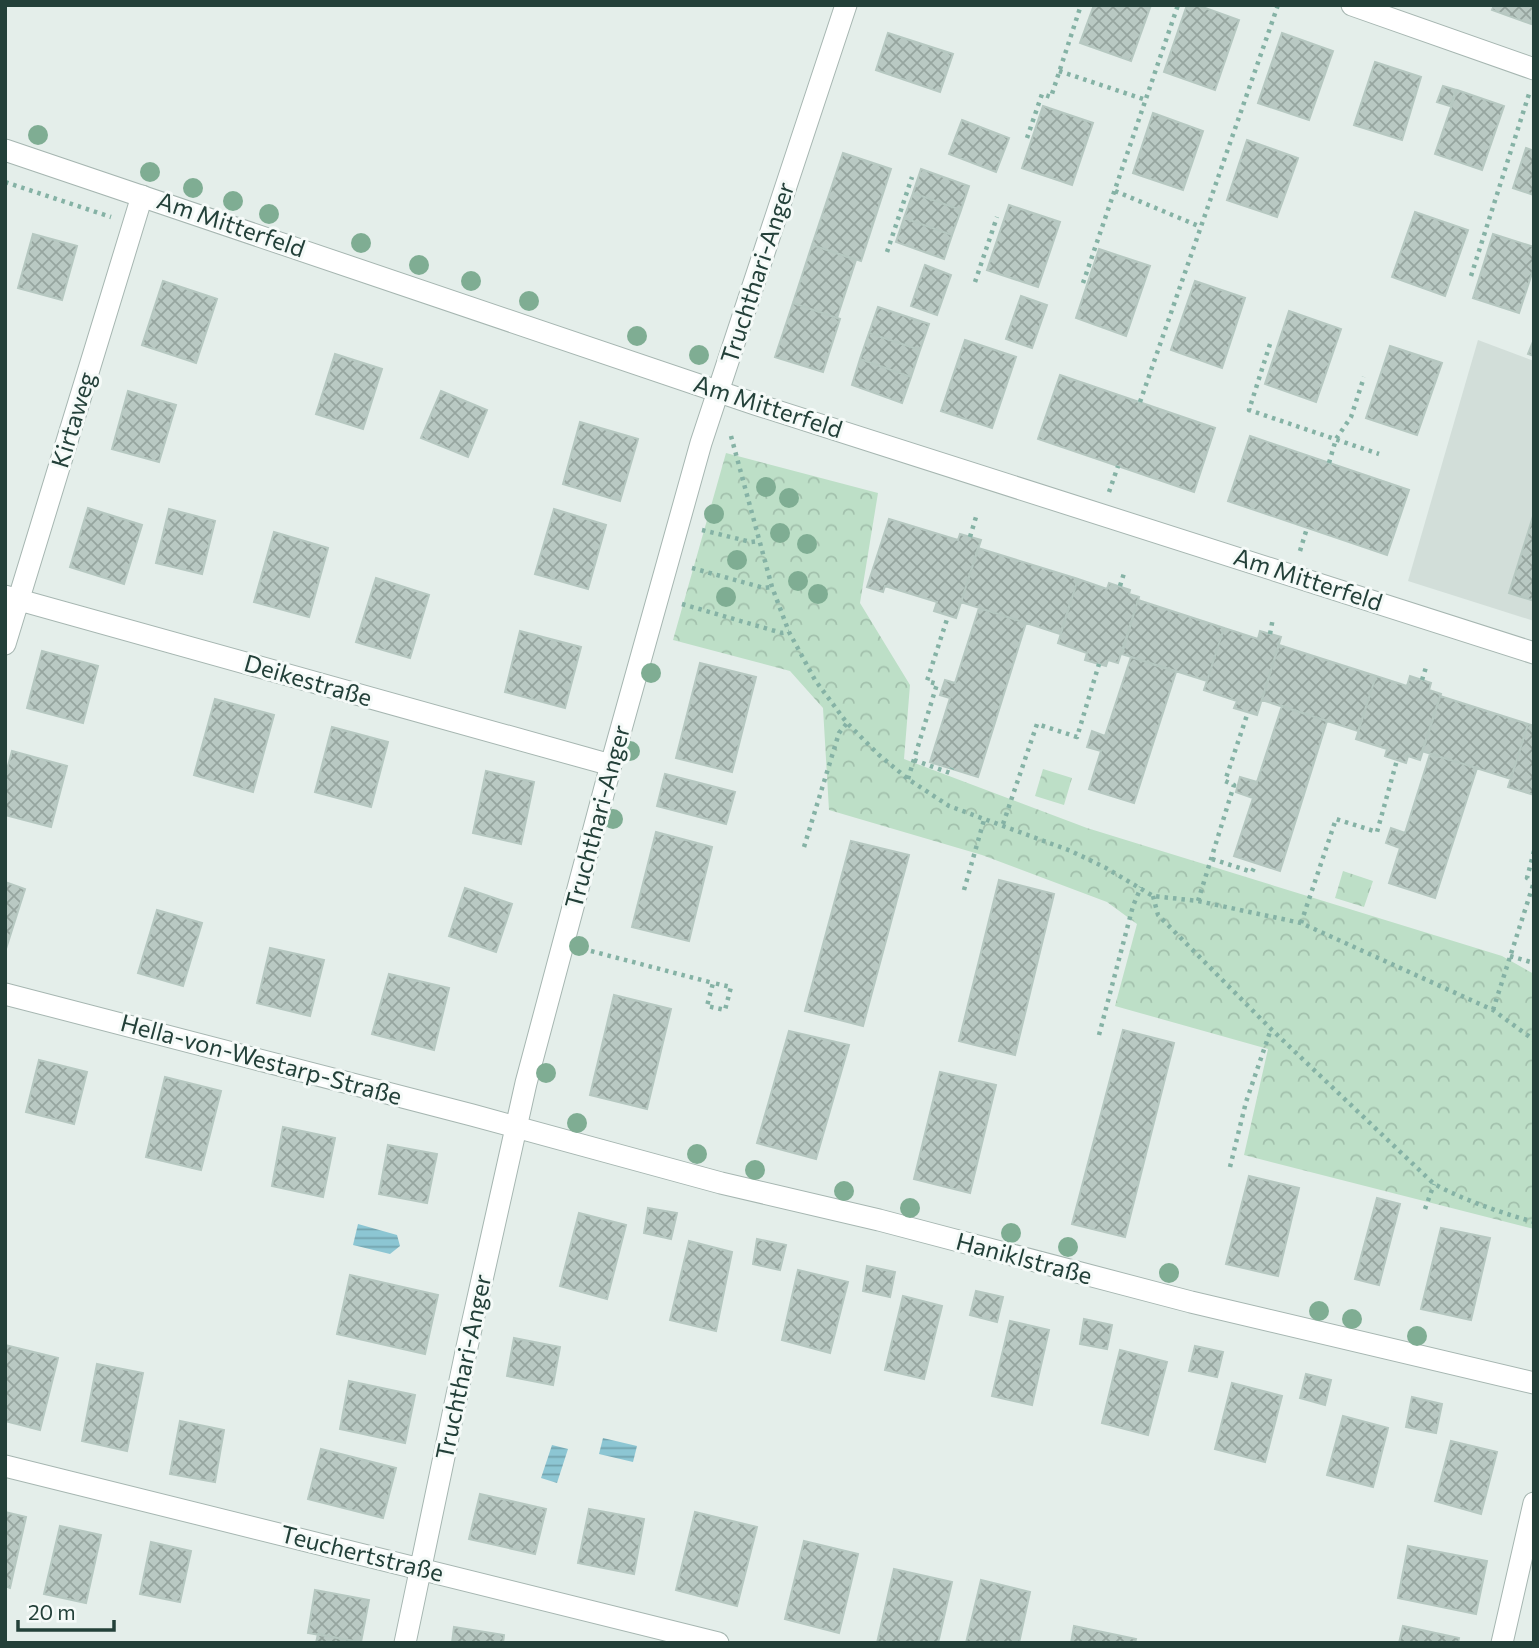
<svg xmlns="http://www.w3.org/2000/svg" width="1539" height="1648" font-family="Commissioner,sans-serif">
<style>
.built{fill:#d2ded9}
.park{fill:url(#park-crowns)}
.water{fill:url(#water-rules)}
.building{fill:url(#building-cross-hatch);stroke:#b6c8c1;stroke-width:2}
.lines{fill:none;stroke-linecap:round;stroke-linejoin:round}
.minor-casing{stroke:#a6b6b1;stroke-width:23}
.tertiary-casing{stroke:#a6b6b1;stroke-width:23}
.path{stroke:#85b2a5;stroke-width:4.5;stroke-dasharray:3.5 5;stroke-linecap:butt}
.minor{stroke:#fff;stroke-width:21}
.tertiary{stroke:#fff;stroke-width:21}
.tree{fill:#7fad93}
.labels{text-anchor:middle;stroke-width:6;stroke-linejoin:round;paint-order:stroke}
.street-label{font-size:24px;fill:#234039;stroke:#f5faf8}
</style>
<defs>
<pattern id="park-crowns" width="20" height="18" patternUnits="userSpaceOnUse" patternTransform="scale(1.75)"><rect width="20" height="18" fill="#bddfc7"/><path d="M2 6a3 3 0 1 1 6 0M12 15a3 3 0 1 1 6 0" fill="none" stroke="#a2c0ac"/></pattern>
<pattern id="water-rules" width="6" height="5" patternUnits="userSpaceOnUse" patternTransform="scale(1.75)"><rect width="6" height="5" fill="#8cc6d3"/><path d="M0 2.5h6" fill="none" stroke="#72a2ac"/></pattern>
<pattern id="building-cross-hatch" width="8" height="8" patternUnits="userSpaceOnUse" patternTransform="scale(1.75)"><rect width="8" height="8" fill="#b9c9c3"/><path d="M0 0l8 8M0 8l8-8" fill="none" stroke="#96a59f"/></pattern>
</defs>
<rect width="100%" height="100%" fill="#e4eeea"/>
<!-- built -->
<path class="built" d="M1478,340L1534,361V621L1408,581Z"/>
<!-- park -->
<path class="park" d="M726,453L878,493L860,603L910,685L904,759L1087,828L1502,956L1534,974V1229L1244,1155L1268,1049L1115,1006L1137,924L1107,902L982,855L829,810L823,708L790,671L673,640Z
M1043,769L1072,778L1064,805L1035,796Z
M1343,871L1373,881L1364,907L1335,898Z"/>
<!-- water -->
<path class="water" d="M358,1224L397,1235L400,1246L390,1254L353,1245Z
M603,1438L637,1446L633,1462L599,1454Z
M552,1445L568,1449L557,1483L541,1478Z"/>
<!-- building -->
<path class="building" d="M1094,5H1151L1131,61L1080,43Z
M1187,5H1197L1239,20L1215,90L1164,72Z
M1494,5H1534L1531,24L1492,10Z
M888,33L953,54L940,92L876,70Z
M1282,33L1333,51L1309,120L1258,103Z
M1375,62L1421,77L1402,140L1354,125Z
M1443,86L1456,90L1450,106L1437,102Z
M1457,90L1504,106L1482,170L1435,154Z
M1043,106L1093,123L1072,185L1022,168Z
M1153,113L1203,131L1183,190L1133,173Z
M962,120L1009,138L996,172L949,154Z
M1247,140L1298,158L1277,217L1227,200Z
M1526,148L1534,151V195L1513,188Z
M843,153L891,169L861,261L812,245Z
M921,169L969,186L961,210L913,193Z
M913,193L961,210L952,235L904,218Z
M1009,205L1060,222L1038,287L987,270Z
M1415,212L1468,230L1445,296L1392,277Z
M904,218L952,235L944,259L896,242Z
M33,234L77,246L62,300L18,288Z
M1493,234L1534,247V267L1519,313L1473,298Z
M812,245L856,260L837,318L793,303Z
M1099,249L1150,266L1126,336L1076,318Z
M925,265L951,275L937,315L911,306Z
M163,281L217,299L196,363L142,345Z
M1195,281L1245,298L1222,368L1171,350Z
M1021,296L1047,305L1032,348L1006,339Z
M793,303L840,319L823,372L775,357Z
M878,307L929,324L920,350L869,333Z
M1289,311L1341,329L1316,402L1265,384Z
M869,333L920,350L911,377L860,359Z
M1534,339V356L1528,354Z
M965,340L1016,357L992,428L941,411Z
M1390,346L1442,363L1417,435L1366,418Z
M335,354L382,369L363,429L316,414Z
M860,359L911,377L902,403L852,385Z
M1060,375L1215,428L1194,492L1038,439Z
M128,391L176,405L159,462L112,449Z
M441,391L487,410L468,457L421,438Z
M580,422L638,439L620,501L563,484Z
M1250,436L1409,490L1387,555L1228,501Z
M88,508L142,525L124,584L70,567Z
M169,509L215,521L202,574L156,563Z
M554,509L606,525L588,589L535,574Z
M1534,513V601L1509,593Z
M889,519L958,540L960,534L981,540L956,618L934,611L937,602L885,586L883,592L867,587Z
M274,532L328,548L309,617L254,602Z
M978,548L1078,579L1060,634L961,602Z
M376,578L429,595L410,658L356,642Z
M1078,579L1107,589L1109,583L1130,590L1129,594L1139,597L1118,663L1108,660L1106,666L1085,660L1087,653L1058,643Z
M1138,600L1224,628L1207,681L1122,654Z
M979,608L1026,623L978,777L930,762L950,698L940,695L945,680L955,683Z
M1224,628L1258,639L1260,631L1281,637L1257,715L1234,708L1237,701L1204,690Z
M520,631L581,647L565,708L505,692Z
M1279,645L1376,676L1358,731L1262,700Z
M42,651L98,666L83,723L27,708Z
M1131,657L1176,672L1134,803L1089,789L1101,751L1087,747L1092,731L1105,736Z
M700,663L756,677L732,772L676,758Z
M1376,676L1407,686L1410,676L1431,683L1429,690L1441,694L1420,760L1408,756L1406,763L1385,756L1387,749L1356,739Z
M1440,696L1528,724L1511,779L1422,751Z
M215,699L274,715L253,792L194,775Z
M1282,706L1327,721L1280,871L1234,856L1253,798L1236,792L1240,777L1257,782Z
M1528,724L1534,726V795L1508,787Z
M332,727L388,742L371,807L315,792Z
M12,751L67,766L51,827L5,815V777Z
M1430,754L1477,768L1435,898L1389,883L1400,848L1386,843L1391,828L1405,833Z
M486,771L534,782L521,844L473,833Z
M665,774L735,792L726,824L657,806Z
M656,832L712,847L689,941L632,927Z
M851,841L909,855L863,1026L805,1011Z
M999,880L1054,894L1015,1055L959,1041Z
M5,882L25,889L5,952Z
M465,888L512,904L496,952L449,936Z
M157,910L202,923L183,986L138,973Z
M270,948L324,960L310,1016L257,1003Z
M389,974L449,988L434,1050L372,1034Z
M614,995L671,1009L647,1109L590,1095Z
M1123,1030L1174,1043L1125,1237L1072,1224Z
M789,1031L849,1045L816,1159L757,1143Z
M39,1060L87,1072L74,1124L26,1112Z
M940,1072L996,1085L970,1193L914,1179Z
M165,1077L221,1091L201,1170L146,1157Z
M283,1127L335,1138L323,1197L272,1186Z
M388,1145L437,1154L427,1203L379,1194Z
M1249,1176L1299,1188L1278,1276L1226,1264Z
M1377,1198L1400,1204L1379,1285L1355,1279Z
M648,1208L677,1213L671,1239L644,1233Z
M579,1213L626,1225L607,1299L560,1286Z
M1441,1228L1490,1238L1471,1320L1421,1309Z
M757,1239L786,1245L780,1270L753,1264Z
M689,1241L732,1252L716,1331L670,1320Z
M867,1266L895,1272L890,1297L863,1291Z
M798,1270L848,1282L830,1353L782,1340Z
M350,1275L438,1295L425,1354L337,1334Z
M976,1291L1003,1297L997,1322L970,1315Z
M903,1296L942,1306L924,1379L885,1370Z
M1084,1319L1112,1325L1107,1349L1080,1344Z
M1010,1321L1049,1330L1032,1405L992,1396Z
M514,1338L560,1347L553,1385L507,1376Z
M5,1345L58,1358L40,1430L5,1421Z
M1195,1346L1223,1352L1217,1377L1189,1371Z
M1120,1350L1167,1362L1148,1435L1102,1423Z
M97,1364L143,1373L127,1451L82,1441Z
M1306,1374L1331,1380L1325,1405L1300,1398Z
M349,1381L415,1395L405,1443L340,1429Z
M1232,1383L1282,1396L1265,1462L1215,1449Z
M1412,1397L1442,1404L1436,1433L1406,1427Z
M1343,1416L1388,1428L1373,1487L1327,1475Z
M180,1421L224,1430L215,1482L170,1474Z
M1451,1441L1497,1452L1481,1514L1435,1501Z
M321,1449L396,1468L383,1518L308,1499Z
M480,1494L546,1509L535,1554L469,1539Z
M589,1509L644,1519L634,1574L578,1563Z
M5,1512L26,1517L10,1588L5,1586Z
M695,1512L757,1527L737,1606L676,1590Z
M60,1526L101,1535L86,1603L44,1594Z
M804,1541L858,1554L839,1633L785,1619Z
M151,1542L191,1551L180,1602L140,1594Z
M1408,1546L1487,1561L1476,1614L1398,1598Z
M894,1569L952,1582L938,1643H877Z
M981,1580L1030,1592L1019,1643H966Z
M315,1590L369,1600L361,1642L308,1633Z
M1074,1626L1136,1639L1135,1643H1071Z
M1403,1626L1459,1638L1458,1643H1399Z
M454,1627L504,1635L503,1643H452Z
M318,1634L359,1642V1643H316Z"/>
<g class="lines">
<!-- minor casing -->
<g class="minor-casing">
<path id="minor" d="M1352,5L1534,69
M5,596L611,765
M5,644L142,196
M5,994L472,1115L721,1183L879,1220L1191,1302L1534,1383
M5,1466L718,1643
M405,1643L467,1347L526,1083L611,765L701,443L846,5
M1502,1643L1534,1503"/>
</g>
<!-- tertiary casing -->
<g class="tertiary-casing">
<path id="tertiary" d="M5,150L755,404L1534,653"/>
</g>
<!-- path -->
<path class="path" d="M1059,71L1146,100
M1027,138L1042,94L1051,97L1081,5
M5,182L111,217
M1115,191L1201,227
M887,252L912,177
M1471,276L1529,94
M975,282L997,217
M1083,283L1178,5
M1270,344L1249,410L1379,454
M1140,402L1278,5
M731,436L772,587L789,632L815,680L847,723L879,755L908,779L949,806L1071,851L1106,868L1153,896L1198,901L1301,923L1493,1010L1534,1040
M1329,463L1336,439L1351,417L1364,377
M1109,492L1118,466
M702,530L751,542L759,541
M970,537L976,517
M1300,551L1307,528
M692,568L764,588L772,587
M1120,586L1125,570
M682,604L782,633L789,632
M1270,634L1273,618
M1422,680L1427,664
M914,760L950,773L952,768
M908,779L937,684L927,681L948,616
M1003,824L1037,724L1077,737L1099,664
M804,847L839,733L847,723
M1534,851L1527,878L1534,881
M1212,859L1252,872L1256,864
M964,890L984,820
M1153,896L1158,915L1271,1029L1434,1184C1466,1201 1499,1212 1534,1222
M1198,901L1234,785L1225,781L1248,712
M1301,923L1336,819L1377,832L1397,760
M591,951L713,983L707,1006L725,1010L731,987L713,983
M1510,956L1534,963
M1493,1010L1534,882
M1099,1035L1133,906L1141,887
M1230,1167L1246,1102L1271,1029
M1425,1209L1434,1184"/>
<!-- minor -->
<use href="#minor" class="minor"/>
<!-- tertiary -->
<use href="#tertiary" class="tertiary"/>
</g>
<!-- trees -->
<g class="tree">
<circle cx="38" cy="135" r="10"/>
<circle cx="150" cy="172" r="10"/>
<circle cx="193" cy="188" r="10"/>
<circle cx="233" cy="201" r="10"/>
<circle cx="269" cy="214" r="10"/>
<circle cx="361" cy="243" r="10"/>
<circle cx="419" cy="265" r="10"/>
<circle cx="471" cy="281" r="10"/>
<circle cx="529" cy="301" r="10"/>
<circle cx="637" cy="336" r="10"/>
<circle cx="699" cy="355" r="10"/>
<circle cx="766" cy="487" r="10"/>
<circle cx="789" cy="498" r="10"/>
<circle cx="714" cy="514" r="10"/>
<circle cx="780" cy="533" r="10"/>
<circle cx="807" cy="544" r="10"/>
<circle cx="737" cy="560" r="10"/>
<circle cx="798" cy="581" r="10"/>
<circle cx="818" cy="594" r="10"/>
<circle cx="726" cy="597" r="10"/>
<circle cx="651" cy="673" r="10"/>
<circle cx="630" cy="751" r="10"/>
<circle cx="613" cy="819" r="10"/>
<circle cx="579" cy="946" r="10"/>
<circle cx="546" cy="1073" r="10"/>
<circle cx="577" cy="1123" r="10"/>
<circle cx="697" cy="1154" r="10"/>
<circle cx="755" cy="1170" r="10"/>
<circle cx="844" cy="1191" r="10"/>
<circle cx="910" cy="1208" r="10"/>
<circle cx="1011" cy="1233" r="10"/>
<circle cx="1068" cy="1247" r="10"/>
<circle cx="1169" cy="1273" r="10"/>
<circle cx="1319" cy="1311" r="10"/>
<circle cx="1352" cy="1319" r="10"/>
<circle cx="1417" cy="1336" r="10"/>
</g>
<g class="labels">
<!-- street labels -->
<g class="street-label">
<text transform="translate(231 225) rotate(19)" y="8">Am Mitterfeld</text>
<text transform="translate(758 273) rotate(-72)" y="8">Truchthari-Anger</text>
<text transform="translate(768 407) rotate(18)" y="8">Am Mitterfeld</text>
<text transform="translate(74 420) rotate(-73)" y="8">Kirtaweg</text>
<text transform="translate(1308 580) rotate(18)" y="8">Am Mitterfeld</text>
<text transform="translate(308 681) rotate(16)" y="8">Deikestraße</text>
<text transform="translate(598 817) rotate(-75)" y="8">Truchthari-Anger</text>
<text transform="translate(261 1060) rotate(15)" y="8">Hella-von-Westarp-Straße</text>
<text transform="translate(1024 1259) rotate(15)" y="8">Haniklstraße</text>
<text transform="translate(464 1367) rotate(-78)" y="8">Truchthari-Anger</text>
<text transform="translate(362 1554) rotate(14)" y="8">Teuchertstraße</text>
</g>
</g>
<!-- border -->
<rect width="1539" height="1648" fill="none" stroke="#234039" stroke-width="14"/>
<!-- scale -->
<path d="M18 1620v10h96v-10" fill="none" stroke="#234039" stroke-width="3.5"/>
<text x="28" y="1620" font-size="21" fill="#234039" stroke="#f5faf8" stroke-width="5" paint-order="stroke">20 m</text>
</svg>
